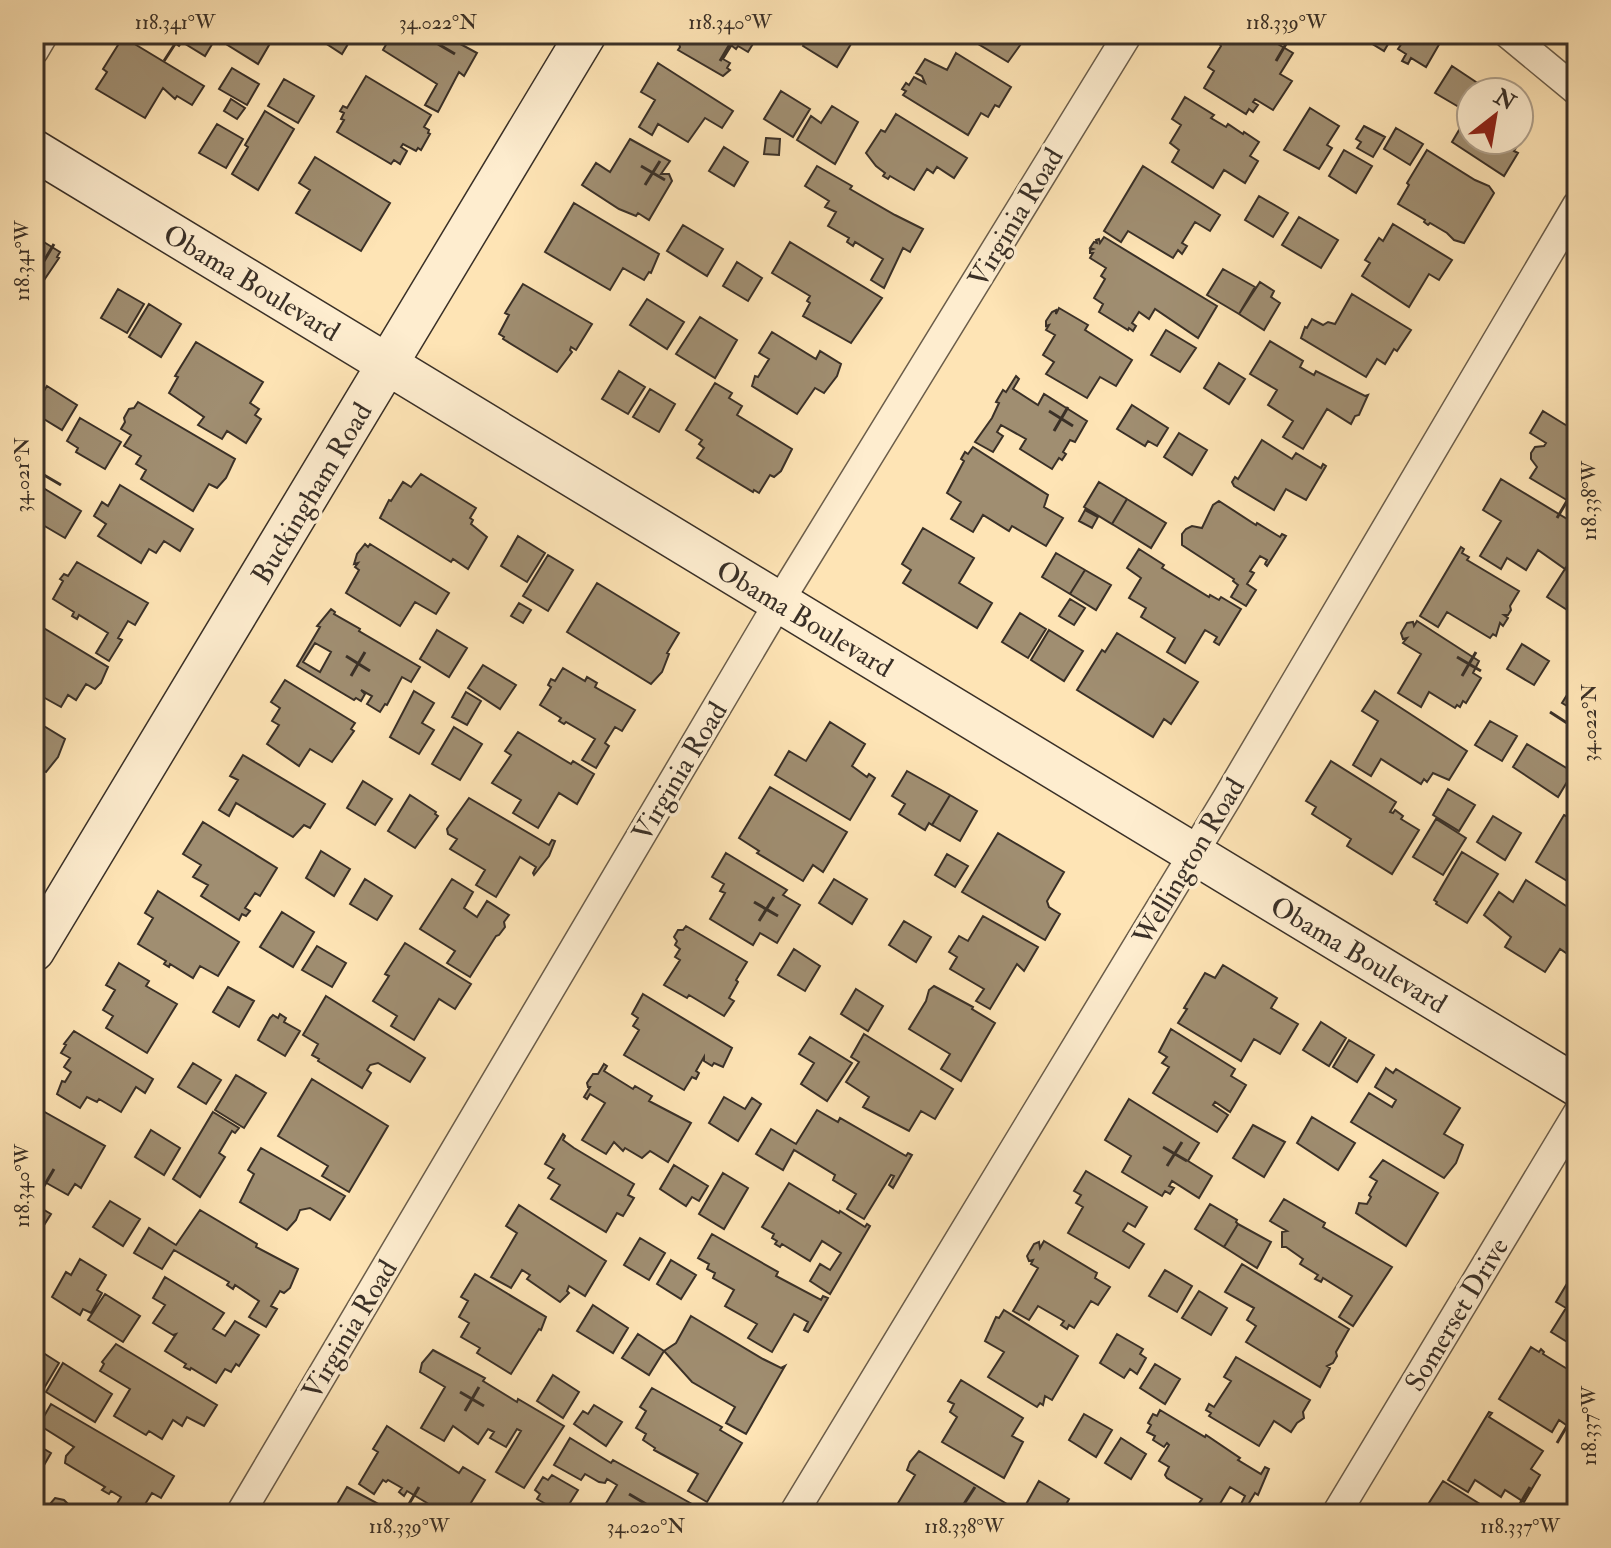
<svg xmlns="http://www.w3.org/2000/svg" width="1611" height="1548" font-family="'IM FELL Double Pica',serif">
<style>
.building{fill:#a08e71;stroke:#3a3027;stroke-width:2;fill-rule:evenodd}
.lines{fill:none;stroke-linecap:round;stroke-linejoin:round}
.street-casing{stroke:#6b5d4a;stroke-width:31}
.secondary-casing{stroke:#3a3027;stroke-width:43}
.street{stroke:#feedcf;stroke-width:28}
.secondary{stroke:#feedcf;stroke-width:40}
.ticks{fill:none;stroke:#3a3027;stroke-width:3}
.labels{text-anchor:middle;stroke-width:7;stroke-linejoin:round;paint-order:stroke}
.street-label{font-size:28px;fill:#3a3027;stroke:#feedcf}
.neatline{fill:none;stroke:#3a3027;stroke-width:3}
.ticks-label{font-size:20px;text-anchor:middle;fill:#3a3027}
</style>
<rect width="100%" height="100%" fill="#fee4b5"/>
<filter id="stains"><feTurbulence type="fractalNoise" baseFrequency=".0025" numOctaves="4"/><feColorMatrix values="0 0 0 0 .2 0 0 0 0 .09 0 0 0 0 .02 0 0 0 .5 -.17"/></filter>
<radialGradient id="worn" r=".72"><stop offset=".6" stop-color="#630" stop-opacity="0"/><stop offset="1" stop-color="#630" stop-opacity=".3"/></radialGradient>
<!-- building -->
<path class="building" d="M167,34H262L272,40L258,64L221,41L219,44L214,41L205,56L182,42L179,46L173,42L175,39Z
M322,34H354L342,54L319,39Z
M392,34H442L477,53L464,76L459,72L438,112L425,105L437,84L383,50Z
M675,34H759L748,52L738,46L736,49L732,46L733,43L723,59L730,63L727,68L730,70L723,76L678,50L680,47L678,39L673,37Z
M810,34H838L851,44L837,67L803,46Z
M966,34H1033L1030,39L1026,37L1008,62L970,39L971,37Z
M1220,34H1261L1293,53L1280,74L1292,81L1273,110L1255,99L1253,102L1258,105L1253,112L1249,109L1246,114L1204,88L1214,71L1208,67L1221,46L1218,42Z
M1356,34H1394L1384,51Z
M1408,34H1440L1444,36L1426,67L1411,58L1408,64L1402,61L1406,54L1398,49Z
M123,37L204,86L192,105L177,96L175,99L163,88L145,118L96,89L107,72L103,69Z
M956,53L1011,87L999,107L995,105L988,117L981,113L968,135L903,95L906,91L902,89L906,83L909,85L914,77L925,83L922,76L916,73L925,59L947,70Z
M658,63L733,111L722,128L705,118L688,142L658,124L652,135L639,127L655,100L641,92Z
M1452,66L1491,92H1471V140H1519V135L1523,137L1514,151L1518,153L1504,176L1452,142L1469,113L1435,93Z
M232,68L259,84L247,105L219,89Z
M366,76L431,115L424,127L429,130L428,133L430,134L421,150L418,148L416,151L403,144L401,147L407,151L400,164L394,160L391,164L337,132L344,120L341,119L344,113L340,111L343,106L347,108Z
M284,79L314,96L298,123L268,106Z
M781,91L810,109L793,137L764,119Z
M1185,97L1214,115L1211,118L1226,127L1228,124L1243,134L1244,132L1259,142L1250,156L1258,161L1245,183L1224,170L1213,188L1172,162L1179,150L1170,143L1181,125L1172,119Z
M231,99L245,108L237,119L224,111Z
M832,106L858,122L835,164L797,140L811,116L821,123Z
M1310,108L1339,126L1327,145L1332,148L1319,169L1284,150Z
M265,111L294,129L258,190L232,174L248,147L245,145Z
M896,114L967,158L954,178L937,167L933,173L927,169L914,190L890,176L888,179L883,176L885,173L876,166L866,153L881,130L885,132Z
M217,124L243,139L226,168L199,153Z
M1364,126L1385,137L1373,157L1357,148L1361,142L1356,139Z
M1396,128L1423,144L1410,165L1384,149Z
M766,138L780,139L779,155L764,154Z
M630,139L670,161L661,174H669L672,181L649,220L638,213L636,216L619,209L582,185L596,163L610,172Z
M724,147L748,162L734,186L709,171Z
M1344,150L1372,166L1356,193L1329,176Z
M1427,150L1475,180L1489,186L1494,193L1464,243L1454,240L1447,233L1430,223L1428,225L1424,222L1425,220L1398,204L1409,185L1407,183Z
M315,157L390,203L361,251L296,213L310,190L299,183Z
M817,166L852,186L850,189L895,215L923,229L910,252L903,248L884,288L871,280L883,259L855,242L853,246L847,242L849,238L828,226L836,212L825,207L829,201L805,186Z
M1143,166L1220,215L1210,231L1195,222L1182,243L1187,246L1182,254L1178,250L1173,258L1128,231L1121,242L1104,231Z
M1259,196L1288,213L1273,237L1245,220Z
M574,203L659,254L651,273L649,272L644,280L623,268L610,290L545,252Z
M1299,217L1338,240L1321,268L1282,245Z
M1393,224L1452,260L1439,280L1429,274L1409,307L1362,276L1370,263L1365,260L1379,238L1383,241Z
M683,225L723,249L707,276L667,251Z
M34,236L60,252L57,257L59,258L34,295Z
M1104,237L1217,306L1198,338L1155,309L1149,319L1139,312L1132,323L1136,326L1133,331L1129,328L1128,330L1099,312L1103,304L1094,298L1105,279L1101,276L1106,268L1090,258L1093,253H1090V250L1093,249L1090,248L1094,242L1097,243L1096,240L1099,239L1100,243Z
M790,242L882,298L851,343L803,316L810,303L807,301L810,296L772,273Z
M737,262L762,278L748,301L723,286Z
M1223,269L1255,287L1239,314L1207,295Z
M1260,282L1274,291L1271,297L1280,303L1264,330L1239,314Z
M523,284L592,324L576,350L571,347L570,350L572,352L557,372L503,339L504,337L499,334L509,315L505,313Z
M118,289L144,304L127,333L101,318Z
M1352,294L1411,330L1397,351L1394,349L1385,364L1377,359L1366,377L1301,338L1305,327L1307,328L1312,319L1323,325L1328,322L1335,324Z
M647,299L684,322L667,349L630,325Z
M149,304L181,324L161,357L129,337Z
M1059,308L1088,325L1085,330L1132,360L1116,386L1100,377L1087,398L1046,374L1054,362L1043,355L1055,335L1046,330L1049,325L1046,326V321L1052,312L1056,310V314Z
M700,317L737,340L715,378L676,354Z
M1166,330L1196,348L1180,372L1151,355Z
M772,332L816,359L820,351L841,364L837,376L824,393L815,388L797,414L752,386L755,376L758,377L769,359L759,353Z
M1270,341L1303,361L1300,367L1314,375L1316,371L1365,396L1368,395L1359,415L1355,416L1351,424L1327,409L1303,449L1283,437L1293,421L1268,405L1277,390L1250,374Z
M196,342L263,382L250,403L259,409L255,415L261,419L246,443L227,431L222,439L198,425L204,417L169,393L178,377L175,376Z
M1219,363L1245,379L1229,404L1204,388Z
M619,371L645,387L628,414L602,399Z
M1016,376L1019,379L1013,389L1038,405L1044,394L1087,421L1075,442L1070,440L1063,452L1066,454L1062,460L1059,458L1052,469L1020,449L1026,439L1001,425L997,432L1003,436L993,452L975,442L992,418L999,403L996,402L1003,390L1006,392Z
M715,383L732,393L729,398L742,406L737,415L792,449L781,471L774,477L770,475L759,493L754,490L753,492L697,458L704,448L699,444L702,440L686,430Z
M47,386L77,405L62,430L34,413V407Z
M650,389L675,404L659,432L633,417Z
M138,402L235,459L226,478L217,488L209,484L193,511L141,479L146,470L136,464L141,456L124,446L131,435L121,429L125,422L124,418L129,409L134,408Z
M1132,405L1168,428L1157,446L1148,441L1145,446L1117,429Z
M1543,411L1577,432V491L1570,502L1530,478L1537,467L1531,459V453L1535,447L1544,446L1546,443L1530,433Z
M80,418L121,442L105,469L76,452L78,448L67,441Z
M1179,433L1207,450L1192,475L1164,457Z
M1262,440L1292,459L1296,453L1321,468L1323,464L1326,466L1306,500L1286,489L1274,510L1234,486L1232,482L1235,477L1238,479Z
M973,447L1048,495L1044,507L1063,518L1046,546L1012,526L1009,531L983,515L973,532L951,519L961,502L947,493L964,461L961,459L965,452L968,454Z
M421,474L476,508L470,518L473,520L471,524L487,537L468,569L453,559L451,562L380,518L389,500L391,501L403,482L411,487Z
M1501,479L1577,525V558L1573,556L1565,569L1538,550L1526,570L1507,558L1501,569L1480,556L1501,521L1483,510Z
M1099,482L1127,499L1112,524L1084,507Z
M120,485L193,529L180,551L164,541L156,553L149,549L141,563L98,536L106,524L94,516L102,502L108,506Z
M40,486L81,511L65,538L36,521L34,495Z
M1127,499L1166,523L1151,548L1112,524Z
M1219,501L1256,525L1257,523L1280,537L1282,534L1286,536L1267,566L1265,564L1267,560L1260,556L1250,571L1254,573L1247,584L1256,590L1246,606L1231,597L1238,585L1233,581L1234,579L1182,545V534L1186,529L1192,526L1202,528L1213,505Z
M1085,510L1098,517L1092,528L1079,521Z
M923,528L974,558L959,583L992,603L977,628L903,583L911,570L902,564Z
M518,536L545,553L527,582L501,566Z
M365,544L368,547L370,544L449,593L436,614L415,602L400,626L346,593L359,570L355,567L358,563L354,564L357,554Z
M1461,547L1464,549L1462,553L1469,557L1467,560L1519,591L1510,606L1511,610L1508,615H1504L1508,618L1503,626L1500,623L1496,636L1493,634L1490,638L1447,612L1438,627L1420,616Z
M1139,549L1164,565L1162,568L1209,597L1210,595L1219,600L1221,597L1241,609L1219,645L1214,642L1217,637L1205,630L1185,663L1167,652L1175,638L1141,617L1146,608L1129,598L1141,578L1127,568Z
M1056,553L1085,570L1070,594L1042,577Z
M548,555L573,570L548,611L523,596Z
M77,562L148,603L135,625L128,621L118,638L122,640L109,661L96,653L108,633L79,615L77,619L72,616L74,612L53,599L63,581L60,579L64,574L68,576Z
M1565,569L1577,577L1575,615L1547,597Z
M1085,570L1111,585L1096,610L1070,594Z
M597,583L679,633L667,653L669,654L662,672L651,684L567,632Z
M1070,599L1085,608L1074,625L1059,616Z
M519,603L531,610L523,623L511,616Z
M331,609L335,612L334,614L360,629L359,631L420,667L411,682L402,677L387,705L385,704L380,712L367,704L372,696L361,690L365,694L361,701L356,698L354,700L297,666L320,627L317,626ZM315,643L331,652L320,672L303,662Z
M1020,613L1046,629L1028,658L1002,642Z
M1417,621L1479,661L1473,673L1481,678L1466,703L1463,701L1460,707L1457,705L1455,708L1429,692L1421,707L1398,693L1421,654L1403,643L1407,638L1403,639L1401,633L1407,623L1413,622L1414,626Z
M37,624L108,667L101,683L95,689L86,684L76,700L68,695L61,707L34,692V630Z
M437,630L467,648L449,677L420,659Z
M1049,630L1083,651L1064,681L1031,660Z
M1117,633L1198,682L1171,724L1164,719L1153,737L1077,690L1102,650L1105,652Z
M1522,644L1549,661L1534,685L1507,669Z
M483,665L516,685L500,709L468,688Z
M563,668L585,681L587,677L597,683L595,687L635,710L622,731L615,727L605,743L609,746L596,768L582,760L595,739L566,722L564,724L559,721L561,718L540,705L551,687L548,685L551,679L555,681Z
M1577,679V712L1562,703Z
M285,680L355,723L351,729L354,731L332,762L310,749L299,766L267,744L279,725L272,721L280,708L271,702Z
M414,691L434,703L422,723L434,730L419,754L390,737Z
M1375,691L1467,751L1449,780L1433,773L1427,782L1424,779L1421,784L1381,759L1371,776L1353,765L1378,721L1362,711Z
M466,692L481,701L467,725L452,717Z
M34,720L65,739L58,757L46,772L34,765Z
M1490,721L1517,736L1502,761L1475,745Z
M830,722L865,744L852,766L867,777L869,774L875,778L850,820L775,775L789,751L806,761Z
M454,727L482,744L460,780L432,764Z
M518,732L571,764L573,761L594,774L577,804L559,793L538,828L513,813L521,800L492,783L511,755L505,751Z
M1527,744L1573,772L1558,797L1513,767Z
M243,755L325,804L310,828L304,825L293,837L236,803L229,816L219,810L238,780L230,776Z
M1331,761L1396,802L1390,812L1393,813L1395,810L1403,816L1401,819L1419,830L1392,874L1347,846L1351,839L1312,814L1316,807L1306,801Z
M907,771L950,795L932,825L929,823L925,830L899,814L905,804L892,796Z
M363,781L392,799L375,825L347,808Z
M770,787L847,832L823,872L813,865L803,881L757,853L759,851L739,838Z
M1448,789L1475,805L1459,831L1433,815Z
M410,795L436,812L435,814L438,816L415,848L388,831Z
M950,795L977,811L960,841L932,825Z
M469,798L549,845L552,840L555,841L549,856L534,875L533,873L536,867L520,857L496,897L476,885L485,870L450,849L457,839L448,834L447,829Z
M1564,815L1577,822V887L1536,862Z
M1493,816L1521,833L1505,860L1477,842Z
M1436,819L1466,838L1443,875L1413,857Z
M203,822L277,868L260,896L255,893L245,908L250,911L246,916L242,914L239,920L201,896L208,885L193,877L201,865L183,854Z
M998,833L1064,872L1047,901L1049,907L1060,914L1045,940L962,892Z
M321,851L350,869L334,896L306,878Z
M1462,852L1498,874L1467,923L1436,904L1437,902L1434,900Z
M726,853L787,890L783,895L800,905L777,943L760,933L753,945L710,919L725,893L720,891L724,884L712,877Z
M947,854L968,866L955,887L935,875Z
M365,879L392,896L377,920L350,904Z
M452,879L473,892L464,908L477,917L487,901L509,915L504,922L505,927L499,935L496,936L470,977L447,963L455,951L420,929Z
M834,879L867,899L852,924L819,903Z
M1526,880L1577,913V956L1575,959L1560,949L1545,972L1505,947L1511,937L1484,915L1499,892L1513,902Z
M158,891L239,942L218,976L200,966L193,978L170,964L169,967L164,964L166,961L138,944L153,918L145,913Z
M282,912L314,932L293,967L260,947Z
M983,916L1038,947L1024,971L1017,964L990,1009L976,1001L984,989L950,969L957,957L949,952L959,936L968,941Z
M904,921L931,937L916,962L889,945Z
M686,926L747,962L736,980L738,982L729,998L734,1001L724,1016L689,995L687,998L664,985L680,960L675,957L680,949L675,945L677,941L674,937L678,930H683Z
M405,943L471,984L455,1009L439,999L414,1040L391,1026L397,1016L373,1001L389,976L385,974Z
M317,946L346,963L332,987L302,970Z
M794,949L820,966L805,991L778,975Z
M119,963L149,981L146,986L177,1004L147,1053L106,1028L113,1016L103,1010L115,990L106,985Z
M1223,965L1277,998L1271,1008L1298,1024L1280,1054L1254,1039L1241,1061L1178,1023L1187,1009L1184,1008L1205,973L1215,978Z
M934,986L973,1007L972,1009L995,1023L961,1081L941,1069L950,1054L909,1029L926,1001L929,990Z
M228,987L254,1001L239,1027L213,1012Z
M856,989L883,1006L868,1031L841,1014Z
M643,994L732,1048L723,1067L714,1063L712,1066L704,1061V1057L696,1071L699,1073L696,1079L692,1077L684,1090L624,1055L639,1030L633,1026L638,1018L632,1014Z
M326,996L425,1058L410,1082L378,1063L370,1065L367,1070L371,1073L362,1088L318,1061L319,1059L312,1055L318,1044L303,1035Z
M280,1014L286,1018L284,1022L300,1031L285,1056L258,1040L270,1018L273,1015L278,1018Z
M1321,1022L1346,1038L1329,1066L1303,1050Z
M1171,1029L1235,1069L1231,1076L1246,1085L1230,1112L1215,1102L1213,1105L1228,1115L1217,1132L1153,1093L1169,1067L1162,1063L1167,1057L1159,1052Z
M74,1031L153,1079L145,1093L136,1087L121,1112L99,1099L97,1102L87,1097L80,1108L57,1094L62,1081L65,1082L71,1072L64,1067L70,1058L61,1053L66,1045L64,1044Z
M864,1034L953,1089L935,1119L921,1111L909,1131L863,1107L869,1097L846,1082L859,1062L851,1057Z
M810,1037L852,1063L827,1101L801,1084L814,1063L799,1054Z
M1349,1040L1374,1055L1357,1082L1333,1067Z
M193,1063L221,1080L206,1104L178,1087Z
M604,1064L607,1066L604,1071L633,1089L635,1086L652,1096L649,1101L691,1123L668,1162L650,1151L642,1158L625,1148L623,1151L614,1142L606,1154L582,1140L605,1103L590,1094L587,1099L584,1097L590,1087H588L587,1083L593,1074H598Z
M1386,1068L1393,1073L1396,1069L1460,1108L1444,1134L1463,1145L1456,1163L1444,1178L1351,1122L1369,1093L1392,1107L1396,1100L1375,1087Z
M236,1075L266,1093L244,1128L215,1110Z
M312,1079L388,1126L349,1192L322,1176L328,1166L278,1136Z
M724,1097L745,1109L752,1098L761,1104L738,1141L709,1123Z
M1129,1099L1199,1143L1188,1161L1212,1176L1199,1198L1172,1181L1169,1186L1174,1188L1170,1194L1165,1191L1162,1196L1122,1172L1131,1156L1105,1140Z
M34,1106L105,1146L81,1188L75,1184L68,1195L34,1176Z
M817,1110L838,1122L840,1118L906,1156L908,1153L912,1155L893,1188L889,1185L894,1176L891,1175L864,1219L847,1209L856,1194L833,1180L835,1175L794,1150L783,1170L756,1154L771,1129L796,1144Z
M213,1112L239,1128L235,1133L232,1131L219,1153L225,1157L200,1197L173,1179Z
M1312,1117L1355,1143L1338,1170L1297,1143Z
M1253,1125L1285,1142L1264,1177L1233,1158Z
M151,1130L180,1148L164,1175L135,1157Z
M563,1134L565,1136L563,1140L574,1148L634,1184L628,1195L634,1198L623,1216L617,1213L606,1232L551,1199L560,1185L548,1178L554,1169L545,1164Z
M261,1148L345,1196L330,1220L310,1208L300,1210L296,1220L287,1230L240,1202L254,1174L248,1170Z
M1383,1160L1438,1193L1406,1246L1356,1213L1359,1203L1367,1204L1371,1197L1369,1195L1377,1181L1370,1177Z
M674,1165L708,1186L699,1201L692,1197L686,1206L660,1189Z
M1086,1171L1147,1207L1135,1227L1128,1223L1123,1231L1144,1244L1129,1268L1068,1233L1083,1207L1076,1203L1081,1195L1074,1191Z
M723,1173L748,1188L724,1229L699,1214Z
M789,1183L839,1213L840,1211L865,1227L867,1224L870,1226L830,1294L810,1281L820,1264L830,1270L841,1253L822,1241L810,1261L782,1244L780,1247L775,1244L777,1241L772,1238L774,1234L762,1227Z
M1284,1199L1325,1223L1323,1227L1392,1267L1353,1326L1339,1317L1352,1296L1323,1278L1321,1282L1315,1279L1318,1275L1300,1264L1303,1259L1286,1247H1282V1232L1287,1231L1270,1221Z
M110,1201L140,1219L123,1246L93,1227Z
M34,1204L51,1214L34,1241Z
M1210,1204L1237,1220L1236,1222L1238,1224L1224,1247L1195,1229Z
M519,1205L606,1261L585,1296L569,1286L567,1291L569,1293L560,1302L527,1279L530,1275L522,1270L511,1288L491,1277L517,1233L506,1226Z
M200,1210L257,1244L256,1247L298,1269L290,1288L284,1293L280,1291L271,1306L277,1309L266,1327L249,1317L259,1301L235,1285L233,1289L227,1285L229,1282L174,1250L162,1269L134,1253L149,1228L176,1245Z
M1238,1224L1271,1242L1257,1268L1224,1247Z
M712,1234L778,1272L776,1276L821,1300L823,1296L828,1298L808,1332L804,1330L808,1322L794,1314L772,1352L748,1338L757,1324L725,1306L734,1290L713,1278L715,1273L707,1269L709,1264L698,1258Z
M640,1238L665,1253L649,1280L624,1265Z
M1044,1241L1097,1273L1095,1278L1110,1287L1098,1305L1091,1301L1074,1328L1069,1325L1067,1329L1061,1325L1064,1321L1038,1306L1029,1320L1013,1311L1038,1268L1031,1264L1033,1260L1029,1261L1027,1256L1034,1244L1039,1242L1040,1248Z
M80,1259L106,1275L97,1290L102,1293L91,1313L83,1309L80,1315L52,1297L66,1272L71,1275Z
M671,1260L696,1275L681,1299L657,1284Z
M1242,1264L1349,1329L1336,1352L1337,1356L1333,1363L1327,1366L1330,1368L1320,1387L1246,1342L1256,1326L1247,1320L1254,1308L1225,1292Z
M1165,1270L1192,1286L1177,1312L1149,1296Z
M475,1274L546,1317L541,1330L539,1329L511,1374L477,1353L480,1348L461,1337L469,1323L459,1317L468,1301L461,1297Z
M165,1277L224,1313L213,1329L225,1336L235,1321L259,1335L239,1366L236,1364L231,1372L225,1369L216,1383L191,1368L190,1370L184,1367L186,1364L165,1351L176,1334L173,1335L153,1323L165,1305L153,1298Z
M1571,1277L1577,1281V1348L1551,1332L1566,1308L1556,1302Z
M1199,1291L1227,1308L1211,1335L1182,1318Z
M105,1294L140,1316L123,1342L88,1320Z
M593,1305L628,1328L613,1353L577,1331Z
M1004,1310L1078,1356L1052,1400L1045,1396L1043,1405L1040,1403L1037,1407L988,1377L1004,1352L985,1341L996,1317L999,1318Z
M691,1316L763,1359L781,1368L785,1366L746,1434L726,1423L735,1407L692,1382L664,1351L676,1343Z
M638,1334L664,1351L649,1375L622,1358Z
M1117,1334L1143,1349L1140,1354L1146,1358L1137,1374L1130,1369L1124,1378L1100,1363Z
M116,1344L217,1405L204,1426L187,1417L182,1426L173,1420L162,1439L149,1431L146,1435L114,1416L130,1389L100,1371L104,1364L102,1362Z
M34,1347L59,1363L43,1390L34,1385Z
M1531,1347L1539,1352L1541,1349L1544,1352L1543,1354L1577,1375V1428L1570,1424L1569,1427L1559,1420L1552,1432L1499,1399Z
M433,1350L485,1378L483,1381L517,1402L518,1399L564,1426L524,1488L496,1472L521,1431L517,1429L506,1447L490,1438L494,1432L488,1429L478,1444L453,1426L444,1441L421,1428L445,1387L420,1372L422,1363Z
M1236,1357L1310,1400L1303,1412L1304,1418L1297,1423L1291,1432L1274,1421L1259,1446L1209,1416L1211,1413L1206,1410L1209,1404L1214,1407L1231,1381L1224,1377Z
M63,1363L112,1394L95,1422L46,1392Z
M1155,1364L1180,1379L1165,1404L1140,1388Z
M553,1375L579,1392L563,1418L537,1401Z
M961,1380L1023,1418L1012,1436L1023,1442L1004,1478L942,1442L957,1417L950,1412L954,1404L948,1401Z
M652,1388L722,1427L720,1430L742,1443L707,1502L688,1491L698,1474L654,1450L655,1448L643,1440L646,1434L636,1428L646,1411L640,1407Z
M51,1404L174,1476L161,1498L152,1493L139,1514H111L121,1497L111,1491L109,1494L102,1490L105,1487L65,1463L66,1456L74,1447L39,1425Z
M594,1405L622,1422L606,1446L574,1424L583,1411L588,1414Z
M1160,1410L1205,1437L1206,1435L1240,1458L1238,1460L1261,1474L1265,1467L1269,1469L1258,1495L1255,1493L1246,1508L1241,1504L1245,1496L1230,1487L1214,1514L1193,1512L1202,1499L1167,1478L1165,1475L1169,1467L1159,1461L1169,1445L1167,1443L1164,1447L1153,1440L1155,1436L1147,1432L1151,1425L1148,1423L1153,1414L1157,1416Z
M1489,1412L1492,1413L1489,1417L1543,1451L1531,1469L1540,1475L1524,1502L1505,1490L1501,1497L1475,1480L1468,1492L1448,1480Z
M1084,1414L1112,1430L1096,1457L1069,1440Z
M387,1426L459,1473L463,1467L485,1480L464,1514H450L433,1507L431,1510L425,1506L427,1503L407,1491L404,1496L399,1492L402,1488L388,1480L386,1482L383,1480L374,1494L359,1484L378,1452L373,1449Z
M570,1438L611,1463L613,1460L701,1509L698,1514H607L611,1508L605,1505L617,1485L607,1479L605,1483L599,1482L585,1474L581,1480L554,1465Z
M1121,1438L1146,1454L1131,1479L1105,1463Z
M34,1443L51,1453L36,1479L34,1478Z
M919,1451L1012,1507L1008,1514H901L895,1508L915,1475L907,1470L910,1462Z
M552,1475L578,1490L563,1514L537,1499L540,1494L535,1490L543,1477L548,1480Z
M1039,1481L1069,1499L1061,1514H1034L1024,1508Z
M1443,1481L1496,1514H1436V1511L1427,1506Z
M347,1487L386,1508L393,1514H343L345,1512L336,1506Z
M55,1498L64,1500L71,1507L67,1514L57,1513L50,1504Z"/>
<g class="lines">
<!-- street casing -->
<g class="street-casing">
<path id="street" d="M1508,34L1577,91
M34,51L44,34
M240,1514L779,602L1128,34
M793,1514L1227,798L1577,205
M1336,1514L1577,1114"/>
</g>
<!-- secondary casing -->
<g class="secondary-casing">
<path id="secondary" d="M34,150L1577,1086
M34,951L586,34"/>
</g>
<!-- street -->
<use href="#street" class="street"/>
<!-- secondary -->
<use href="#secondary" class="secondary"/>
</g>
<!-- ticks -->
<path class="ticks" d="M438,44L455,54M164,61L175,44M720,61L730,44M1276,61L1286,44M641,166L665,180M645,185L660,161M44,261L54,244M1049,411L1073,426M1054,431L1068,407M44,475L61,485M1557,518L1567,501M346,656L370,671M1457,657L1481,671M351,676L365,652M1462,676L1476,652M1550,712L1567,723M754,902L778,916M759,921L774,897M1163,1147L1187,1161M1167,1166L1182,1142M44,1186L54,1169M460,1392L484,1406M465,1411L479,1387M1557,1443L1567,1426M629,1494L646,1504M409,1504L419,1487M964,1504L975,1487M1520,1504L1530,1487"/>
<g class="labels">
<!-- street labels -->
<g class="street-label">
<text transform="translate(1015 217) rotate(-59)" y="10">Virginia Road</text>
<text transform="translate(252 282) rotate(31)" y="10">Obama Boulevard</text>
<text transform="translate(311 493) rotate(-59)" y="10">Buckingham Road</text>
<text transform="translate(805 618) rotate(31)" y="10">Obama Boulevard</text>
<text transform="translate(679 771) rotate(-59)" y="10">Virginia Road</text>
<text transform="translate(1188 861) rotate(-59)" y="10">Wellington Road</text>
<text transform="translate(1359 954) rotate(31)" y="10">Obama Boulevard</text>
<text transform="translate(1456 1314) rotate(-59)" y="10">Somerset Drive</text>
<text transform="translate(349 1329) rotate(-59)" y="10">Virginia Road</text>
</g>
</g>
<!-- margin -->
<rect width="1611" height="1548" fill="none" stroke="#fee4b5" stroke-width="88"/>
<!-- north arrow -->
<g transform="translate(1495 116) rotate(31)"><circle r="38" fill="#feedcf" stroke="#b0a18c" stroke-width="2"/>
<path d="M0-6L14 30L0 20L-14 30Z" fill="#8f2418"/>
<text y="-12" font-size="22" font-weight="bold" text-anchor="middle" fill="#3a3027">N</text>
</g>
<rect x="44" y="44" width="1523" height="1460" class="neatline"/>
<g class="ticks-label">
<text x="175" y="29">118.341°W</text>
<text x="438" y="29">34.022°N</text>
<text x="730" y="29">118.340°W</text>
<text x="1286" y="29">118.339°W</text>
<text transform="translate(22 261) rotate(-90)" y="7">118.341°W</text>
<text transform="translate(22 475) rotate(-90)" y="7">34.021°N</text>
<text transform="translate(1589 501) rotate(-90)" y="7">118.338°W</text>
<text transform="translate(1589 723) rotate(-90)" y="7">34.022°N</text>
<text transform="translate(22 1186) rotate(-90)" y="7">118.340°W</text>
<text transform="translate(1589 1426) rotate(-90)" y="7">118.337°W</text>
<text x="409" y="1533">118.339°W</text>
<text x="646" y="1533">34.020°N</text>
<text x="964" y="1533">118.338°W</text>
<text x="1520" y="1533">118.337°W</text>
</g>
<rect width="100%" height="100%" filter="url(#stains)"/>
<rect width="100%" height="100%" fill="url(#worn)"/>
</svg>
